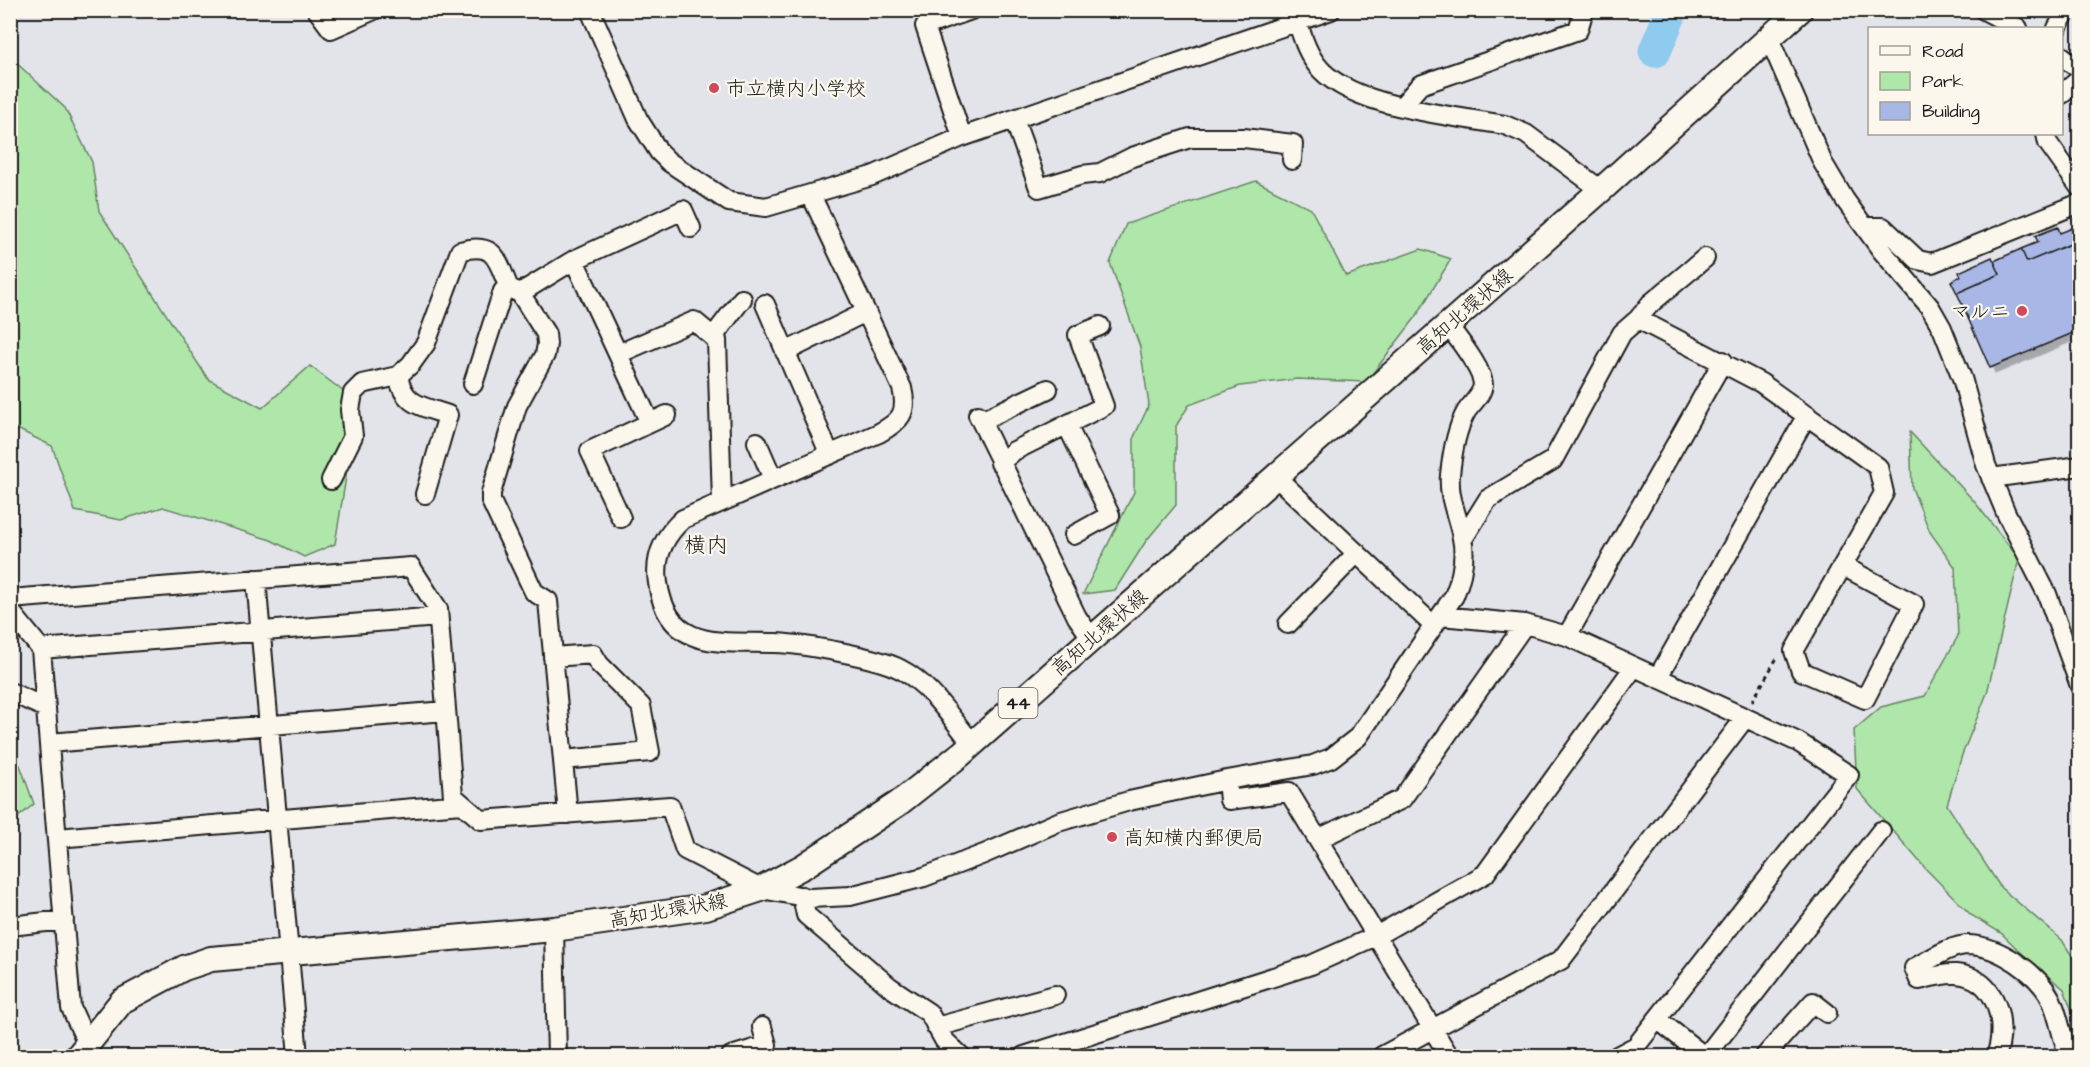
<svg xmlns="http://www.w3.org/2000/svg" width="2090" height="1067" font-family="'Architects Daughter','Klee One',sans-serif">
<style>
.green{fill:#afe7aa;stroke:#668263;stroke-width:1.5}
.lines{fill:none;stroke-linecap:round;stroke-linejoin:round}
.river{stroke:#8fcaef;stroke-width:33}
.building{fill:#a9b7e7;stroke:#1c1c1c;stroke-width:1.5;filter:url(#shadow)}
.minor-casing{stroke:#1c1c1c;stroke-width:22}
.major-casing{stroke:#1c1c1c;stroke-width:28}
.path{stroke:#1c1c1c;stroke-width:3;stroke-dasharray:4.5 4.5;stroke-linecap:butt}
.minor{stroke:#fbf7ec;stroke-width:18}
.major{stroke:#fbf7ec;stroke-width:24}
.poi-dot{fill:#d1495b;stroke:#fbf7ec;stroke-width:2}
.labels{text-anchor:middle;stroke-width:4.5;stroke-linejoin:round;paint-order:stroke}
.shield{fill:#fbf7ec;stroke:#5f5e5a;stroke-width:1.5}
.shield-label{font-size:18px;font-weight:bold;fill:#1c1c1c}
.poi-label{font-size:20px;fill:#1c1c1c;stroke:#fbf7ec;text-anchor:start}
.street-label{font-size:20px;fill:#1c1c1c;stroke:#fbf7ec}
.quarter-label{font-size:22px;fill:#1c1c1c;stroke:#fbf7ec}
</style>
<defs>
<filter id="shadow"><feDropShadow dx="5.5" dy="5.5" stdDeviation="0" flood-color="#0004"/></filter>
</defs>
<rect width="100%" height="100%" fill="#e2e4ea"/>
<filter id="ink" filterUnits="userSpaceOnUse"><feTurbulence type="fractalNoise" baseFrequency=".0167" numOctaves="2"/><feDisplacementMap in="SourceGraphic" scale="12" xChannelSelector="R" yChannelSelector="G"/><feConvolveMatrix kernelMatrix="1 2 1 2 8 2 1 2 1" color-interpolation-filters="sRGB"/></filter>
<g filter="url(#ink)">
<!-- green -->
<path class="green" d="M10,57L65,108L92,162L99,211L208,379L262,408L310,366L352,398L346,477L335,544L304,557L271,540L163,507L121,520L75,511L52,446L11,426Z
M1256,181L1311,209L1346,276L1421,249L1451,259L1416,317L1366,382L1297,379L1240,386L1189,405L1176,426V505L1146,541L1115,590L1083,594L1134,492V437L1149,405L1140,347L1110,263L1126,224Z
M1910,432L1974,501L2019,559L1987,693L1962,755L1947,805L2001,888L2062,940L2079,967V1030L2064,989L2033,964L2001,933L1971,915L1925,868L1857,789L1854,730L1881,707L1925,696L1958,636L1955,567L1930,532L1912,488Z
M20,765L34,804L11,823V768Z"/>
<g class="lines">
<!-- river -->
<path class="river" d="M1655,51L1672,10"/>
</g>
<!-- building -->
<path class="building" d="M2080,225V240L2027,262L2021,249L2038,242L2035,236L2058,227L2060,233Z
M2080,240V330L1990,368L1957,293L2000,274L1994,261L2021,249L2027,262Z
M1992,257L2000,274L1957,293L1951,281L1961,276L1959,272Z"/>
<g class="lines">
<!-- minor casing -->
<g class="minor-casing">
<path id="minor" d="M317,10L331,29L374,10
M590,10L638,119L659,152L669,162L729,202L766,207L872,176L962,137L1331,10
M1984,10L2018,28
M1295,12C1300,30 1305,49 1316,64C1348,108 1452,115 1505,125L1526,134L1601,190
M2057,28L2067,10
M1769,38L1823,163L1845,200L1882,251L1930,307L1942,328L1962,378L1986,465L2006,513L2047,594L2080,686
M2062,56L2080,70
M2062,94L2080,79
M1402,106L1420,85L1578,30L1584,10
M1014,119L1039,188L1082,175L1100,173L1132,157L1190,138H1244L1293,144L1292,160
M2046,134L2048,143L2080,188
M962,137L925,26L971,10
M811,195L902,388C908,413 901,421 879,433L683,519C664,536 654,557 658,583C668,653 724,641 775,643C803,644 877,657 900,669C930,684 951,718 972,743
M1865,227H1883L1918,260L1932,263L2080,203
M574,260L650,423
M765,304L830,455
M1638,319L1650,304L1705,258
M713,337L742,299
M785,352L866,312
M618,354L694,321L717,340L722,502
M398,376C404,406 422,406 448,415L425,494
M473,384L503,291L509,288
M978,415L1077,617L1092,639
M981,421L1048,389
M1067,425L1110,515L1074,535
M757,442L773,479
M1000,463L1014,451L1104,406L1078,335L1100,326
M1276,477L1434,626
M1991,478L2080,466
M331,480L353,436L350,410L353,393L362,384L398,376L411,364L426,343L460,251C496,241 497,260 509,288L520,293
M621,518L590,451L667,415
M1463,539L1488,499L1553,460L1622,333L1638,319L1761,383L1878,467L1884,493L1794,651L1801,671L1865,699L1914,604L1843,566
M256,579L298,1056
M10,599L411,567L438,609L453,796L481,820L670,806L685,850L761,889L810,898L850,896L924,877L984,854L1058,822L1129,801L1227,780L1313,765L1331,758L1358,737L1454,596C1461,579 1466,557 1462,538C1458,516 1448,498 1450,475C1452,455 1456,430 1466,412C1471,404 1482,395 1483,385C1483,369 1457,338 1448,325
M10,611L41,649L71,1008L87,1043
M1441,616L1525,624L1567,636L1798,742L1849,775L1636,1046L1617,1056
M1288,624L1357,553
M1567,636L1723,361
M41,649L438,617
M553,657L593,654L599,664L641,706L650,752L563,760
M1658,677L1807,415
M10,692L46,708
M49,743L446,711
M1227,780L1229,800L1289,792L1449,1056
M568,814L548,601L534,592L491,501V493L517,406L545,355L547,344L546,334L520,293L574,260L683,210L691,228
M57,838L462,804
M1318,839L1402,799L1525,624
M802,896L806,915L890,987L929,1013L944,1040L961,1056
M10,926L64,920
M554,929L557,1056
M1657,1019L1704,1056
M936,1027L1055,995
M731,1056L767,1045L762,1027
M1024,1056L1311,965L1376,936L1485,874L1634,667
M1382,1056L1561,960L1745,718
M1706,1056L1881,831
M1765,1056L1813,1002L1827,1013
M1996,1056C2008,1024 1997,977 1956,974C1944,973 1931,977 1919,980L1914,968C1930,960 1950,945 1969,945C1999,946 2038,973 2051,999C2060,1018 2061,1039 2070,1056"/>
</g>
<!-- major casing -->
<g class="major-casing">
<path id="major" d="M78,1056L122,1001L184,968L211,959L554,929L706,907L761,889L804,866L899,803L961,754L1601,190L1800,10"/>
</g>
<!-- path -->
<path class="path" d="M1752,702L1778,656"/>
<!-- minor -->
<use href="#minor" class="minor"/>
<!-- major -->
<use href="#major" class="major"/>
</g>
</g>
<!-- markers -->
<g class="poi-dot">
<circle cx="714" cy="88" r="6"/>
<circle cx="2022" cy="311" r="6"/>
<circle cx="1112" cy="837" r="6"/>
</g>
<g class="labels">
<!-- shield labels -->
<rect class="shield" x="998.5" y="688" width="39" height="30" rx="4.5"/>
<g class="shield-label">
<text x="1018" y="709">44</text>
</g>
<!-- poi labels -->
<g class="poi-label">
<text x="726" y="95">市立横内小学校</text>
<text x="2010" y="318" text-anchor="end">マルニ</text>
<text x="1124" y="844">高知横内郵便局</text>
</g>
<!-- street labels -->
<g class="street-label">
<text transform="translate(1464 311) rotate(-41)" y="7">高知北環状線</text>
<text transform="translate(1099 632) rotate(-41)" y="7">高知北環状線</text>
<text transform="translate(668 910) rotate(-10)" y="7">高知北環状線</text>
</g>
<!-- quarter labels -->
<g class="quarter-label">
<text x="706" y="552">横内</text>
</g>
</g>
<!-- margin -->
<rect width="2090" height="1067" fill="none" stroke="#fbf7ec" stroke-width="36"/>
<rect x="18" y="18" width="2054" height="1031" fill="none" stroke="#1c1c1c" stroke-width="2" filter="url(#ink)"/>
<!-- legend -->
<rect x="1868" y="27" width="195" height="108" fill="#fbf7ec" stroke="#a29f99" stroke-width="1.5"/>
<rect x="1880" y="46" width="30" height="9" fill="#fbf7ec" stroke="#a29f99" stroke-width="1.5"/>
<text x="1922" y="57" font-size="18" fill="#1c1c1c">Road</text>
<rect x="1880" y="72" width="30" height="18" fill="#afe7aa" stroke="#a29f99" stroke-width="1.5"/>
<text x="1922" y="87" font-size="18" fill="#1c1c1c">Park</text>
<rect x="1880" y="102" width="30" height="18" fill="#a9b7e7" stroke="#a29f99" stroke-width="1.5"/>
<text x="1922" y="117" font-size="18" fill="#1c1c1c">Building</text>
</svg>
